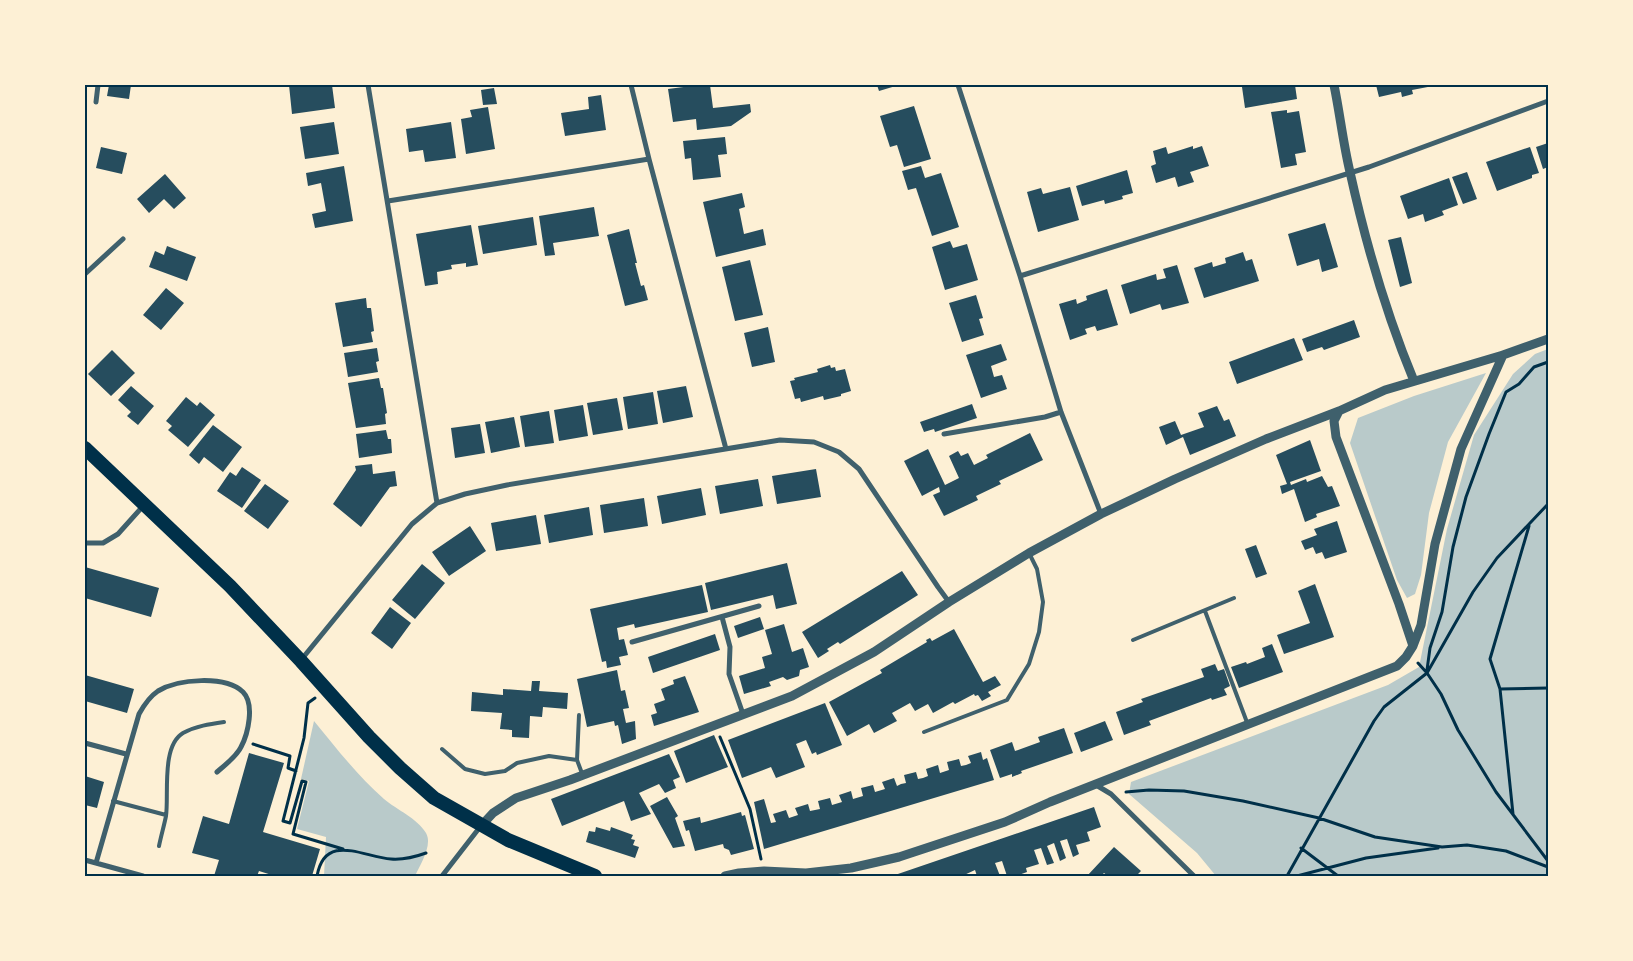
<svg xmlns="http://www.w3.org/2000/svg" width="1633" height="961" font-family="Rubik,sans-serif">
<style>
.green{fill:#b9caca}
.building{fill:#264d5e}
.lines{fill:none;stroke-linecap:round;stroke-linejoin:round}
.path{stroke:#003049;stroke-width:3}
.service{stroke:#3f606c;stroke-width:4}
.minor{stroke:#3f606c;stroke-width:5}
.tertiary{stroke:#3f606c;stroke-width:9}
.trunk{stroke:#003049;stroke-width:14}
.neatline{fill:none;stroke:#003049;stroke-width:2}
</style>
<rect width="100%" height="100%" fill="#fdf0d5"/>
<!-- green -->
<path class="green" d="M1548,349V876H1318L1316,874L1314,876H1216L1197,853L1129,794L1131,782L1388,685L1419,667L1447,529L1474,435L1513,374L1535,354Z
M1486,373L1448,442L1429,513L1421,575L1415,594L1407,598L1397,580L1350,443L1358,418L1414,396Z
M314,721C336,748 358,776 384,799C397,810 417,818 426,833C433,845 420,865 415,876H324L326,837L297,829L309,781L301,779Z"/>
<!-- building -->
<path class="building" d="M109,85H131L129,99L107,96Z
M289,85H332L335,108L292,114Z
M699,85H710L713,108L750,104L751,112L731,126L697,130L696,119L673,122L668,89Z
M877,85H899L879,91Z
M1252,85H1295L1297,99L1245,108L1242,87Z
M1376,85H1433V86L1412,90L1413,94L1402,97L1401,92L1379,97Z
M494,88L497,104L483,105L481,90Z
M601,95L606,130L565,136L561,113L589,109L588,97Z
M914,106L931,159L904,167L897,145L890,147L880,116Z
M488,107L495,149L466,154L461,119L472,117L470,110Z
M1287,110V113L1299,111L1306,152L1295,154L1297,165L1281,168L1271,112Z
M334,122L339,154L305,159L300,127Z
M451,122L456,158L425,162L423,150L409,152L406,129Z
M725,137L727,154L718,155L721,177L693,180L691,158L685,159L683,141Z
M1548,143V167L1543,169L1536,147Z
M1193,146V149L1202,146L1209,166L1190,172L1194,182L1178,187L1175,177L1156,183L1151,166L1156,164L1153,151L1166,147L1168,154Z
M101,147L127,153L122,174L96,168Z
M1530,147L1539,173L1532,175V178L1497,191L1486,162Z
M344,166L353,221L315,228L312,214L326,211L321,183L308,186L306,173Z
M921,166L925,178L941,173L959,227L932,236L916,188L908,190L902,171Z
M1127,170L1133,193L1122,196L1123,199L1105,204L1104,200L1082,206L1076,186Z
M1467,172L1477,199L1463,204L1452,177Z
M165,174L186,198L174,209L164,199L149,213L137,199Z
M1449,178L1458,205L1442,211L1444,215L1425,222L1423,214L1408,219L1400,196Z
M1070,187L1079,220L1038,232L1027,192L1041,188L1043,194Z
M742,193L745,207L739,209L744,234L763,229L766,245L716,257L703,202Z
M594,207L599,236L553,243L555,255L545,256L539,216Z
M533,217L537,245L483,254L478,226Z
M1325,223L1338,267L1322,272L1319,259L1297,266L1288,234Z
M471,225L478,265L466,267V263L451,265L452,269L437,272L438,284L425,286L416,234Z
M629,229L637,263H635L641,286L644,285L648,300L625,306L607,235Z
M1401,237L1412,283L1400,287L1388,240Z
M950,241L953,248L967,244L978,280L945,290L932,247Z
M167,246L196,257L187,281L149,267L155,251L164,255Z
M1243,252L1246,261L1252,259L1259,281L1204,298L1194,268L1212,262L1213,267L1226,263L1225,258Z
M750,260L763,315L735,321L722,267Z
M1177,265L1189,303L1162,310L1160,304L1130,314L1121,285L1156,274L1157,280L1166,278L1163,269Z
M166,288L184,303L161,330L143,315Z
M1107,289L1118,325L1097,331L1095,326L1085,329L1087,334L1070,340L1059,304L1076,299L1077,304L1087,300L1086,296Z
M976,295L983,318L979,319L984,335L962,342L949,303Z
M366,298L367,308H371L374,331L371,332L373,342L343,347L335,303Z
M1354,320L1360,337L1324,350L1322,347L1307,352L1302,339Z
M768,327L775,362L752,367L744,333Z
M1294,338L1303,360L1237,384L1229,362Z
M1001,344L1007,360L991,366L994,377L1002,375L1007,389L981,398L966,355Z
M377,348L379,361L376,362L378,372L348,377L344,353Z
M112,350L135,373L111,396L88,374Z
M830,365L831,368L835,367L836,371L845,369L851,391L841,394V396L824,400L823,396L801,402L800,398L795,399L790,381L795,380L794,378L818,372L817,369Z
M379,378L381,388H383L387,413L385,414L386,424L356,428L348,383Z
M131,386L154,406L138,425L127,416L131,412L118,400Z
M686,386L693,417L663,423L657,391Z
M653,392L658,424L628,429L623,397Z
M186,397L197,406L200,402L215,415L188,447L168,430L172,426L166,421Z
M617,398L623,430L593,435L587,403Z
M972,404L977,418L935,432L934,429L924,432L920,422Z
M583,405L588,436L559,441L554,410Z
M1217,406L1224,421L1229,419L1236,436L1190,455L1183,437L1166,445L1159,427L1175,421L1181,435L1204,427L1198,413Z
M549,411L554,443L525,447L520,416Z
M514,417L520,447L491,453L485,422Z
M480,424L485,453L455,458L451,428Z
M213,425L242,447L223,472L204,457L199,464L189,455Z
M386,430L388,439H391L392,453L359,458L356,434Z
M1030,433L1043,460L999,481L1001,484L976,496L978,500L944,516L933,495L940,492L939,487L922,496L904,461L928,449L945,485L959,478L949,456L958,451L961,456L968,453L974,465L988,458L986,455Z
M1310,440L1321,471L1290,482L1291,485L1306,479L1307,482L1322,476L1328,487L1332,486L1340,506L1316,514L1317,517L1305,522L1294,489L1282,494L1280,486L1287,484L1276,455Z
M372,464L373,474L395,471L397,486L390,487L361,527L333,504L356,470L355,466Z
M242,467L261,480L242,508L217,491L230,472L236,476Z
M816,469L821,497L777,504L772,476Z
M758,479L763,506L720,514L715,486Z
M265,484L289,501L268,529L244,511Z
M701,488L706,515L662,524L657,496Z
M644,498L648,526L604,533L600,505Z
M589,507L593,535L549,543L544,515Z
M536,515L541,544L496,551L491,523Z
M1337,521L1347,552L1325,559L1322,552L1316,554L1313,547L1305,550L1301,541L1317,535L1314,529Z
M470,526L486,551L449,576L432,552Z
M1256,545L1267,574L1256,578L1245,549Z
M787,563L797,604L776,609L773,595L711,610L705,583Z
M422,564L445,583L415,619L392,600Z
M85,567L159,588L151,617L85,598Z
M902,571L918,595L840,644L838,642L827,649L829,651L818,658L802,632Z
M1315,584L1334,637L1284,654L1277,635L1310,623L1298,591Z
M702,585L708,612L635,628L634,624L617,628L619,640L624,639L628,655L619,657L621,665L607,668L606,661L602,662L590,609Z
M390,607L411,623L392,649L371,633Z
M760,617L764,629L738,638L734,626Z
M784,624L792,652L803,648L809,667L800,670L799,676L787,680L783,677L769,682L771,686L744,694L739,676L765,668L762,657L772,654L765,630Z
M954,629L983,682L995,676L1001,685L988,692L991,696L982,701L978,695L975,696L974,694L955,704L953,702L933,713L928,704L915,711L910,703L892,713L897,721L874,733L869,724L847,736L829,702L882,673L880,670L927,642L926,640L930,638L932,641Z
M715,634L720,650L653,673L648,657Z
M1272,644L1283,672L1239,688L1231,667L1246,662L1247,664L1265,657L1262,648Z
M1215,664L1218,671L1224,669L1230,686L1224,689L1227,695L1212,700L1211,698L1149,721L1151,725L1124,735L1116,712L1143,702L1141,699L1204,677L1201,669Z
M617,670L621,691L625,690L629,708L623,709L626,723L635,721L636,739L622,744L618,725L615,726L614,721L587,727L577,679Z
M85,675L134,689L127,713L85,701Z
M685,676L699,712L654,726L651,715L657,713L654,704L665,700L661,689L674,684L673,680Z
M532,681H540L539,691L568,693L567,709L543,707L542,717L530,716L529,738L512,737V730L500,729L502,713L471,711L472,692L503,695V689L531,691Z
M825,703L842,745L817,755L816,752L812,754L806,740L796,744L805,767L776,778L771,767L742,778L728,740Z
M1105,721L1113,740L1081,752L1074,733Z
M1064,728L1073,753L1021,771L1022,773L1012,777V774L1000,778L990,750L1012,742L1015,751L1040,742L1038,737Z
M714,735L728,767L686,783L674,751Z
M981,752L983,760L987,758L994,780L764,849L754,802L764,799L771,823L776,822L773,814L786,810L789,818L798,815L795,808L808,804L810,811L820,809L818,801L830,798L832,805L842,802L839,795L851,791L853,799L863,796L861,788L873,785L875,792L885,789L882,782L894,778L897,786L901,784L906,783L904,775L916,772L918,779L923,778L928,776L926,769L938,765L940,773L949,770L947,762L959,759L961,766L966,765L971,763L968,756Z
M249,753L284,763L263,832L320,849L312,876H275L259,871L257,876H214L219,860L192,853L203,816L229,824Z
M669,754L680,777L673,780L676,788L665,793L659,784L639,793L651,814L631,821L624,801L562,826L551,799Z
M85,776L104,782L97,808L85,805Z
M667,797L678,816L675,818L685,846L673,848L650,806Z
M1094,807L1101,827L1087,832L1090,841L1076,845L1079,854L1073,857L1067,839L1060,841L1066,858L1060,861L1054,843L1047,846L1054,863L1047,865L1041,848L1034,850L1039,864L1026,868L1027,872L1016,876H1007L1002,861L995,863L1000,876H977L975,870L962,876H892Z
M741,812L742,816L745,815L754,849L731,855L729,850L724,848L723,844L695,851L689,830L686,831L683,821L700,817L701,823Z
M596,827L610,831L611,827L633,835L631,839L635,840L633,845L639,847L635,858L586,842L589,831L595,832Z
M1114,847L1141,871L1136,876H1108L1104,873L1101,876H1087Z"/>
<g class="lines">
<!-- path -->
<path class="path" d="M1418,663L1427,673L1441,694L1458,730L1496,792L1548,861
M1427,670L1430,648L1442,612L1453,547L1466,497L1489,434L1506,392L1519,384L1534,367L1548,362
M1500,689L1548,688
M315,698L308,703L304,738L283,821L290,823L302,781L306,782L293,834L343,849
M720,737L750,809L761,859
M253,744L290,756L288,768L296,771
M1126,792L1149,790L1184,791L1243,801L1319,818L1375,837L1442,847L1467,845L1506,851L1548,867
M1513,814L1500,689L1490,659L1529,526
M1301,848L1338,876
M317,876C325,832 363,857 391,859C404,860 415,857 426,853
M1287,876L1374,721L1384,707L1427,673L1473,592L1497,558L1548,504
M1297,876L1366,858L1438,848"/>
<!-- service -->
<path class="service" d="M1205,611L1248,725
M1133,640L1234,598
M579,715L577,760L583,776
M924,732L1007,700L1029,664L1039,632L1043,602L1037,569L1029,553
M442,749L465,769L485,774L505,771L517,763L549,756L577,760
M113,801L166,815
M159,846C161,836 164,826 166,816C169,795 161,746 183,733C196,726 210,724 224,722"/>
<!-- minor -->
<path class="minor" d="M368,85L437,503
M631,85L649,159L726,449
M958,85L1020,276L1061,412L1101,514
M96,102L98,85
M388,201L649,159
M85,274L123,239
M1020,276L1369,167L1548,101
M944,434L1045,417L1061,412
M85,543H103L118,534L144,505
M722,617L730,647L729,674L743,714
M632,642L759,606
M301,660L412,524L437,503L465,494L507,485L780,440L814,442L839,452L859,469L938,587L949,602
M85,743L126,754
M1096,785L1111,794L1194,876
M85,860L143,876
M96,863L139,714C144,705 149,697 158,691C178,679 225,675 243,692C255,704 248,734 241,747C237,756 225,765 217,772
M442,876L480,827"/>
<!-- tertiary -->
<path class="tertiary" d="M1334,85C1340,114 1343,143 1350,172C1365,240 1387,316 1414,381
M1339,411L1334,421L1336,437L1399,604L1413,646
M481,826L493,813L516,798L570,780L792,696L874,652L949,602L1029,553L1101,514L1175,479L1266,439L1339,411L1385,390L1503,355L1548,339
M725,876L739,873L764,871L806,873L851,868L899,857L1005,822L1050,802L1397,666L1406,657L1413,646L1421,625L1435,544L1461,449L1503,355"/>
<!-- trunk -->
<path class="trunk" d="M85,448L230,586L301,661L369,737L400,768L434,798L508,840L595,876"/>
</g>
<!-- border -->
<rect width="1633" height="961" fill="none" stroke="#fdf0d5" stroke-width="172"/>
<rect x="86" y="86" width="1461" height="789" class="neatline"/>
</svg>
